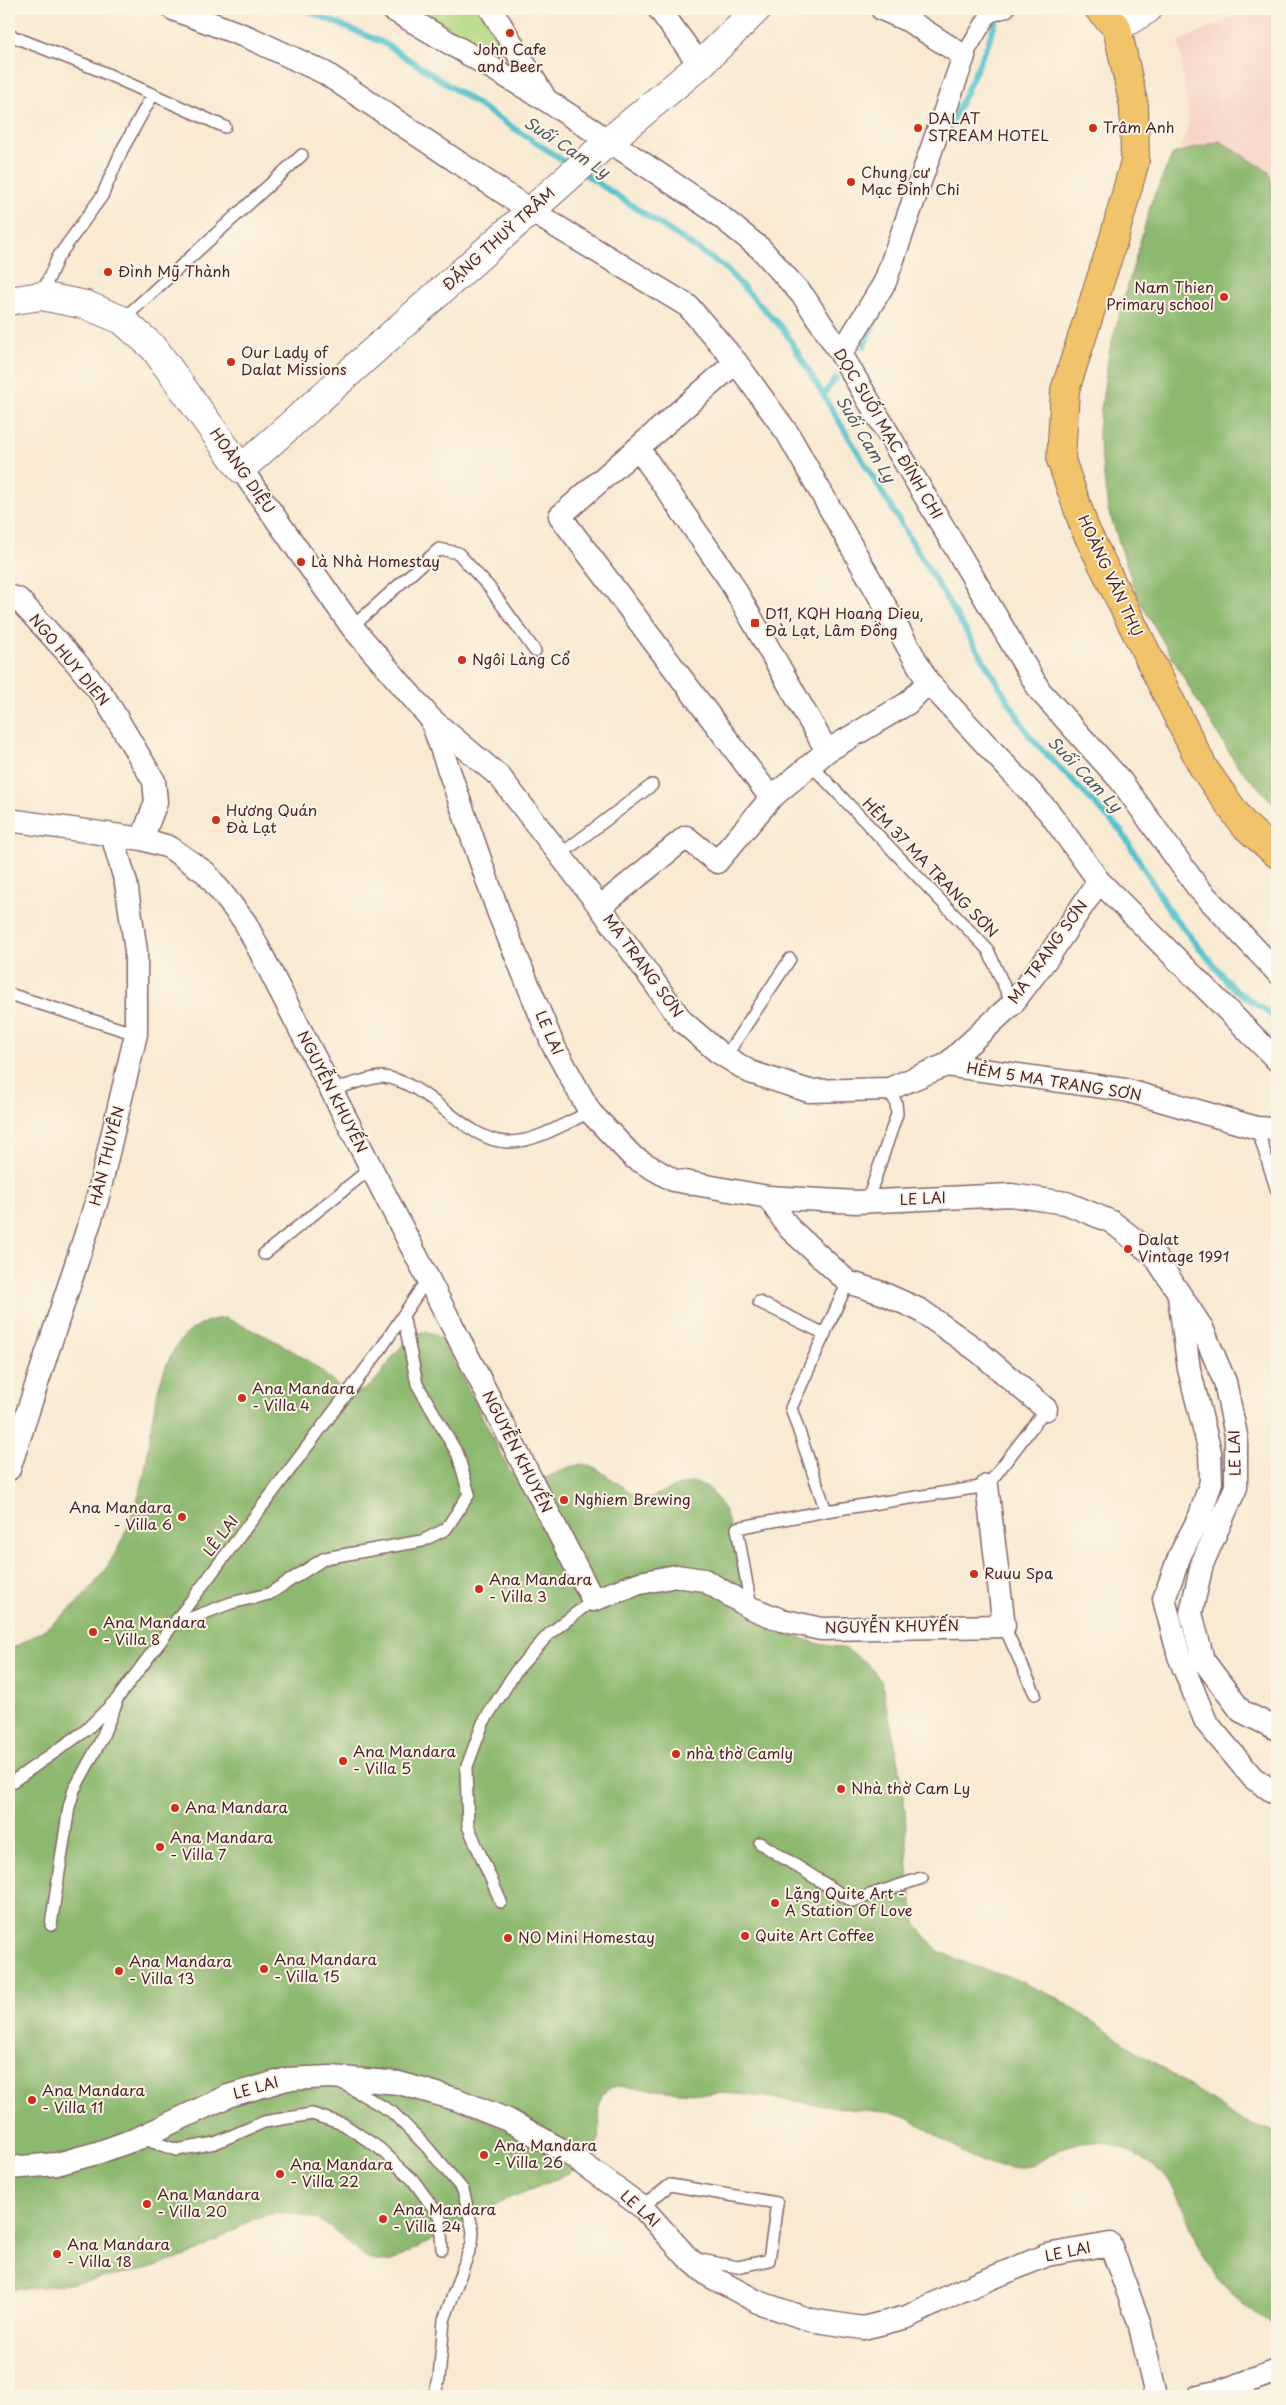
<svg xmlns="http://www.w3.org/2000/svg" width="1286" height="2405" font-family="'Playpen Sans',sans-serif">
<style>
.built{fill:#f7d1c8}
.green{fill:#b2d881;stroke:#7e7c56}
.forest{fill:#8db86f;stroke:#6c6c4d}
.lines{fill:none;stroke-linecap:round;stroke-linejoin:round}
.stream{stroke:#56c2ce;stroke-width:6}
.service-casing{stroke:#876666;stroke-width:14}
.pedestrian-casing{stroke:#876666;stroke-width:19}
.minor-casing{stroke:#876666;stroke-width:25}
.tertiary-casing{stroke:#876666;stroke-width:30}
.primary-casing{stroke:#876666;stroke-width:30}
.service{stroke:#fff;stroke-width:11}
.pedestrian{stroke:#fff;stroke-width:16}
.minor{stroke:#fff;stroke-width:22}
.tertiary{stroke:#fff;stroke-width:28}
.primary{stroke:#f1c36a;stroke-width:28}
.poi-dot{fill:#c8321e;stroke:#fcf5e5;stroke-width:2}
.labels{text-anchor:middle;stroke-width:4;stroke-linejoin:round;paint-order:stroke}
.poi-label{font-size:15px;fill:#4a1f2b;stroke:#fcf5e5;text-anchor:start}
.street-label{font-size:15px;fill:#4a1f2b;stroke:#fcf5e5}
.water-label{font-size:16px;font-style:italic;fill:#4e5864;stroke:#fcf5e5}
</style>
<rect width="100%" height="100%" fill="#fcf5e5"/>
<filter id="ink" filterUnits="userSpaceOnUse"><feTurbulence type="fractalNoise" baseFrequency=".02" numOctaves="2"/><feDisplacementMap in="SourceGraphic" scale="10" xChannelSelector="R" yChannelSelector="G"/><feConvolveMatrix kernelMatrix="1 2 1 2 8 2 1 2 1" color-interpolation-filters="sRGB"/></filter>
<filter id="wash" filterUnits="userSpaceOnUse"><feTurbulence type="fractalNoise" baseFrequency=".0096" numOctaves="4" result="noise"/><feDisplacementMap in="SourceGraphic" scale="20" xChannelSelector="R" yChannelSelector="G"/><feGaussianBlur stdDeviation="1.12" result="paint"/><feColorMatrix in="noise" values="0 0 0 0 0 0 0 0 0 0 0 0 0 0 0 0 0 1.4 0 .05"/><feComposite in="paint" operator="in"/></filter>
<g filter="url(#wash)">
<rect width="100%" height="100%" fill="#f8ead3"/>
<!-- built -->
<path class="built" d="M1252,9H1277V452L1159,220L1189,122L1179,41Z"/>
<!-- green -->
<path class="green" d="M422,9H484L516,57L488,54Z"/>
<!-- forest -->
<path class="forest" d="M1220,141L1269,172L1277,211V807L1237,765L1193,694L1137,596L1108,509L1098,431L1109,352L1152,200L1173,154Z
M225,1318C257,1331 291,1347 319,1369C329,1378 343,1394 358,1392C383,1389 401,1322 432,1333C437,1335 441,1339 445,1342L510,1472L524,1482L539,1481L567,1468L581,1464L596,1468L637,1497L649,1498L677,1486L693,1482L710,1489L725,1511L745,1579L763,1614L787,1634L820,1644L846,1649L868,1664L881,1680L899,1763L905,1810L909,1886L917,1926L938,1951L970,1965L1008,1976L1057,1998L1242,2121L1277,2133V2326C1238,2309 1209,2273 1193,2234C1182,2206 1176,2180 1149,2163C1119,2145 1093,2132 1059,2150C1042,2160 1029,2169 1009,2168C961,2165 932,2121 887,2112C873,2110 858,2111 844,2108C809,2103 773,2097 737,2094C724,2093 711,2094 698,2093C671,2092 644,2089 617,2086C583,2093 613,2133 590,2157C567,2180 530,2188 501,2202C463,2220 428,2244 390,2262C356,2264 347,2233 320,2221C308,2215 289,2212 276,2213C244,2217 220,2242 191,2254C139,2275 65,2287 9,2289V1650C60,1624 98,1591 123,1538C132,1519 139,1496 144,1476C154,1424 153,1323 225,1318Z"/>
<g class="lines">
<!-- stream -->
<path class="stream" d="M303,9L384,43L570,165
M950,127L987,46L999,12
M583,173L723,266L784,330L1030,737L1122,832L1170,912L1232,987L1277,1019
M864,346L883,305
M823,395L836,378"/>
</g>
</g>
<g filter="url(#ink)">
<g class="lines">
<!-- service casing -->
<g class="service-casing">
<path id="service" d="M9,35L96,69L225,127
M41,296L58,257L102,196L122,150L153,94
M122,320L302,155
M352,627L439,549L458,553L489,587L535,651
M810,764L988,950L1012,1004
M561,854L652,785
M9,994L136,1034
M725,1057L790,959
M331,1090C343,1087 373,1076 383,1077C428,1081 464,1141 507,1142C535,1143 565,1123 590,1112
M1257,1128L1277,1191
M867,1202L897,1114L896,1103L889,1089
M264,1254L371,1168
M759,1302L825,1334
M826,1511L791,1408L848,1282
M751,1607L737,1528L826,1511L987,1486L1046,1409
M175,1624L231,1603L269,1594L325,1558L422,1541L446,1529L469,1494L458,1455L417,1384L403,1315
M1004,1626L1035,1694
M9,1784L85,1731L117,1699L380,1350L428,1278
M760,1843L852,1901L922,1878
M501,1902L468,1826L466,1769L483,1723L516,1671L549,1634L593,1600
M51,1925L69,1807L74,1790L100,1742L116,1704
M344,2084L392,2112L426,2146L463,2190L473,2231L472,2243L444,2320L439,2379L434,2396
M141,2138L177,2150L215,2143L264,2122L312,2114L343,2124L379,2148L413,2180L440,2217L442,2249
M642,2207L670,2185L777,2203L769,2260L737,2267L696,2259"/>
</g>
<!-- pedestrian casing -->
<g class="pedestrian-casing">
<path id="pedestrian" d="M964,56L989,14L1006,9"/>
</g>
<!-- minor casing -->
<g class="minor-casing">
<path id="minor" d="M173,9L250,38L325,73L531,211L688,306L736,362L788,434L928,682L1049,812L1099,881L1277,1060
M392,9L546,100L609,141L710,208L761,249L804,297L841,354L1040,691L1121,781L1198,888L1277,972
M491,9L545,98
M659,9L700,65
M841,354L885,282L964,56L909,21L882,9
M736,362L560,516L771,798L827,751L908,703L928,682
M638,448L729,579L827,751
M241,469L352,627L431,719L500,777L600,907L682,1021L718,1052L750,1072L809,1091L889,1089L946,1065L1012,1004L1048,957L1099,881
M9,596L18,599L75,661L104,697L154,781L156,802L142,839
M431,719L499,914L553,1045L590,1112L633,1157L673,1180L768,1197L856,1202L1011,1195L1066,1203L1112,1222L1154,1255L1202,1328L1225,1382L1236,1435V1487L1202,1564L1191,1613L1203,1660L1241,1711L1277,1729
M9,820L142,839L169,847L206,873L245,922L593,1600L640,1583L676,1576L704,1580L751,1608L781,1620L821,1629L1004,1626L987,1486
M600,907L686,837L717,862L771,798
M946,1065L1125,1090L1257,1128L1277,1129
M768,1197L789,1228L848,1282L882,1293L920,1310L978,1351L1046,1409
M1179,1297L1189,1369L1210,1452L1211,1482L1200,1516L1180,1555L1164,1599L1179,1656L1206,1722L1253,1778L1277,1794
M9,1469L97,1200L136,1034V951L126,883L112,835
M9,2168L57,2164L97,2153L139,2138L228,2096L287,2079L331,2077L399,2083L455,2099L508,2120L569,2154L642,2207L687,2257L708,2275L758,2302L810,2320L863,2328L907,2317L958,2292L1047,2255L1110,2244L1139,2322L1156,2396
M1199,2396L1221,2391L1277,2371"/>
</g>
<!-- tertiary casing -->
<g class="tertiary-casing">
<path id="tertiary" d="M1117,28L1148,9
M9,301L41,296L86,305L122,320L154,348L241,469L609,141L700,65L757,9"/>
</g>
<!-- primary casing -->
<g class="primary-casing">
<path id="primary" d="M1099,9L1117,28L1134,106L1135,161L1114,238L1065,390L1061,460L1085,529L1203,767L1243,824L1277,854"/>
</g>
<!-- service -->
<use href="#service" class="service"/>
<!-- pedestrian -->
<use href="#pedestrian" class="pedestrian"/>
<!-- minor -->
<use href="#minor" class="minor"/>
<!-- tertiary -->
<use href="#tertiary" class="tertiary"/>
<!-- primary -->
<use href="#primary" class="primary"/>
</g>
</g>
<!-- markers -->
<g class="poi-dot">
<circle cx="510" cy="33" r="5"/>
<circle cx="918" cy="128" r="5"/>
<circle cx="1093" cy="128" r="5"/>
<circle cx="851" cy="182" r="5"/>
<circle cx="108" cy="272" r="5"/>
<circle cx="1224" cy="297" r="5"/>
<circle cx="231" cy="362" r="5"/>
<circle cx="301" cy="562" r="5"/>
<rect x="750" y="618" width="10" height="10" rx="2.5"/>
<circle cx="462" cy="660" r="5"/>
<circle cx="216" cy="820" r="5"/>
<circle cx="1128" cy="1249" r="5"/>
<circle cx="242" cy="1398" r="5"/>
<circle cx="564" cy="1500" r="5"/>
<circle cx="182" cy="1517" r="5"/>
<circle cx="974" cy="1574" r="5"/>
<circle cx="479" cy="1589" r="5"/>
<circle cx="93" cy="1632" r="5"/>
<circle cx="676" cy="1754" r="5"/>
<circle cx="343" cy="1761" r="5"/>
<circle cx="841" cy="1789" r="5"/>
<circle cx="175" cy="1808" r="5"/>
<circle cx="160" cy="1847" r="5"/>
<circle cx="775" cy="1903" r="5"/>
<circle cx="745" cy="1936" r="5"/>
<circle cx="508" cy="1938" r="5"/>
<circle cx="264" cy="1969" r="5"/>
<circle cx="119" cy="1971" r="5"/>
<circle cx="32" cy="2100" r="5"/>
<circle cx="484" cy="2155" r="5"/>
<circle cx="280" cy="2174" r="5"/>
<circle cx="147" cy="2204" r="5"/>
<circle cx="383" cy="2219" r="5"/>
<circle cx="57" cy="2254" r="5"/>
</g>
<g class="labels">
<!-- poi labels -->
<g class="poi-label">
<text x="510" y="55" text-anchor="middle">John Cafe<tspan x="510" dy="17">and Beer</tspan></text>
<text x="928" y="124">DALAT<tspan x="928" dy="17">STREAM HOTEL</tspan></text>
<text x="1103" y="133">Trâm Anh</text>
<text x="861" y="178">Chung cư<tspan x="861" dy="17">Mạc Đỉnh Chi</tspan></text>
<text x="118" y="277">Đình Mỹ Thành</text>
<text x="1214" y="293" text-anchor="end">Nam Thien<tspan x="1214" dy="17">Primary school</tspan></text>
<text x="241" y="358">Our Lady of<tspan x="241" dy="17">Dalat Missions</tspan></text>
<text x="311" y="567">Là Nhà Homestay</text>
<text x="765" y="619">D11, KQH Hoang Dieu,<tspan x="765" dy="17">Đà Lạt, Lâm Đồng</tspan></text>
<text x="472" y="665">Ngôi Làng Cổ</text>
<text x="226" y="816">Hương Quán<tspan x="226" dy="17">Đà Lạt</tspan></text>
<text x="1138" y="1245">Dalat<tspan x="1138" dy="17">Vintage 1991</tspan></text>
<text x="252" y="1394">Ana Mandara<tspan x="252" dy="17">- Villa 4</tspan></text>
<text x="574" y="1505">Nghiem Brewing</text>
<text x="172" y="1513" text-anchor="end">Ana Mandara<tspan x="172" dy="17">- Villa 6</tspan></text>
<text x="984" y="1579">Ruuu Spa</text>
<text x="489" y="1585">Ana Mandara<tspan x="489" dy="17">- Villa 3</tspan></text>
<text x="103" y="1628">Ana Mandara<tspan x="103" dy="17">- Villa 8</tspan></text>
<text x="353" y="1757">Ana Mandara<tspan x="353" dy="17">- Villa 5</tspan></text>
<text x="686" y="1759">nhà thờ Camly</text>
<text x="851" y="1794">Nhà thờ Cam Ly</text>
<text x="185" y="1813">Ana Mandara</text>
<text x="170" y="1843">Ana Mandara<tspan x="170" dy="17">- Villa 7</tspan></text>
<text x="785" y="1899">Lặng Quite Art -<tspan x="785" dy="17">A Station Of Love</tspan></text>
<text x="755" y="1941">Quite Art Coffee</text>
<text x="518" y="1943">NO Mini Homestay</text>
<text x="274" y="1965">Ana Mandara<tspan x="274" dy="17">- Villa 15</tspan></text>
<text x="129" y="1967">Ana Mandara<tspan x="129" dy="17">- Villa 13</tspan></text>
<text x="42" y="2096">Ana Mandara<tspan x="42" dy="17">- Villa 11</tspan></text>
<text x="494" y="2151">Ana Mandara<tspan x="494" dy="17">- Villa 26</tspan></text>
<text x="290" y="2170">Ana Mandara<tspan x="290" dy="17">- Villa 22</tspan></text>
<text x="157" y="2200">Ana Mandara<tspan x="157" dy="17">- Villa 20</tspan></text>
<text x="393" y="2215">Ana Mandara<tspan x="393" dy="17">- Villa 24</tspan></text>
<text x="67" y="2250">Ana Mandara<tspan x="67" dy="17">- Villa 18</tspan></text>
</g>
<!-- street labels -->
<g class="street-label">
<text transform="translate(499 239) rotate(-42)" y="5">ĐẶNG THUỲ TRÂM</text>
<text transform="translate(888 434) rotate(59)" y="5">DỌC SUỐI MẠC ĐĨNH CHI</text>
<text transform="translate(242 471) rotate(55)" y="5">HOÀNG DIỆU</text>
<text transform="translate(1110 576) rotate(65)" y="5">HOÀNG VĂN THỤ</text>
<text transform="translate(69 660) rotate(50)" y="5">NGO HUY DIEN</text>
<text transform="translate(930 868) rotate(46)" y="5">HẺM 37 MA TRANG SƠN</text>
<text transform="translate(1048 952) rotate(-54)" y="5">MA TRANG SƠN</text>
<text transform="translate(643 966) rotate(54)" y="5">MA TRANG SƠN</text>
<text transform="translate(549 1033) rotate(66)" y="5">LE LAI</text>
<text transform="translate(1054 1082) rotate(9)" y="5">HẺM 5 MA TRANG SƠN</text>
<text transform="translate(332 1092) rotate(63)" y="5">NGUYỄN KHUYẾN</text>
<text transform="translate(107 1156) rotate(-76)" y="5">HÀN THUYÊN</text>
<text transform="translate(923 1199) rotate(-3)" y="5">LE LAI</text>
<text transform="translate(517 1452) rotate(63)" y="5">NGUYỄN KHUYẾN</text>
<text transform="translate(1235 1453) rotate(-92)" y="5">LE LAI</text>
<text transform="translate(221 1536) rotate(-53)" y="5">LÊ LAI</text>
<text transform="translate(892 1627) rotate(-1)" y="5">NGUYỄN KHUYẾN</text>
<text transform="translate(256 2088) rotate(-16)" y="5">LE LAI</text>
<text transform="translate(640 2209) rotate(42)" y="5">LE LAI</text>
<text transform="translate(1068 2252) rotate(-12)" y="5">LE LAI</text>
</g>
<!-- water labels -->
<g class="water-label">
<text transform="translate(567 147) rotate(33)" y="6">Suối Cam Ly</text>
<text transform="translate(866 439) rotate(59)" y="6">Suối Cam Ly</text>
<text transform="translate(1085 774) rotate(46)" y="6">Suối Cam Ly</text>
</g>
</g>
<!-- margin -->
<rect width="1286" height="2405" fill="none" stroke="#fcf5e5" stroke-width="30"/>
</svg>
